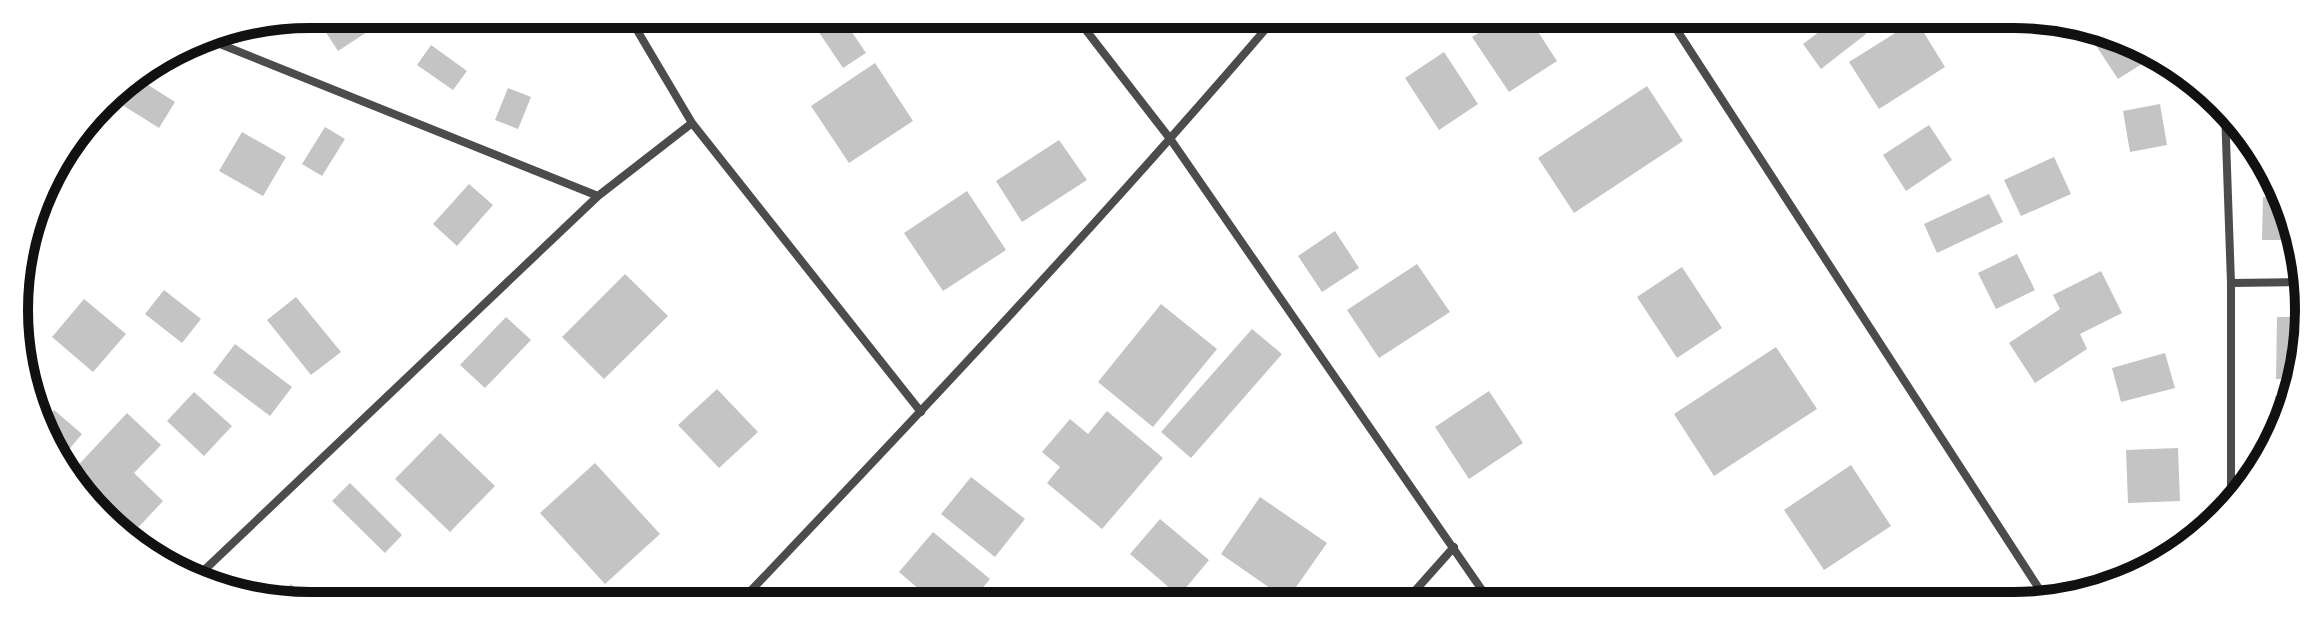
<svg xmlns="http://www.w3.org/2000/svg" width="2323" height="620" font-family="'Nunito Sans',sans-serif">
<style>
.building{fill:#c4c4c4}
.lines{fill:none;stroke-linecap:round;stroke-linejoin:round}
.minor{stroke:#4c4c4c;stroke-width:8}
.rim{fill:none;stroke:#111;stroke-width:10}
</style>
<rect width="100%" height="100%" fill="#fff"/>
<!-- building -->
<path class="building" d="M321,14H379L384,21L338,51L316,17Z
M808,16H841L866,53L843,68Z
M1502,18H1529L1557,61L1509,92L1472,37Z
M1836,19H1854L1866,34L1821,69L1803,44Z
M1916,20L1945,67L1879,109L1849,62Z
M2100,32L2156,55L2118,79L2091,38Z
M431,45L467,71L453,90L417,65Z
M1444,52L1478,104L1439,130L1405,78Z
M875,63L913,121L849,163L811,106Z
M134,76L175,102L159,128L108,96L114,88Z
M1647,86L1683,141L1574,213L1538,158Z
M508,88L531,97L518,129L495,120Z
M2160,104L2167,145L2130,152L2123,111Z
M1929,125L1952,160L1906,191L1883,155Z
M325,127L345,139L322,176L302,164Z
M242,132L286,157L263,196L219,171Z
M1059,140L1087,180L1022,222L996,181Z
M2054,157L2071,194L2021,216L2004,180Z
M469,184L493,205L457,246L433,224Z
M967,191L1006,250L943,291L904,233Z
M1989,194L2003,222L1937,253L1924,224Z
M2263,197L2281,198L2298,240H2262Z
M1335,231L1359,268L1322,292L1298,256Z
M2017,254L2035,290L1996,309L1978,273Z
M1417,264L1450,312L1379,358L1347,310Z
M1682,267L1722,328L1677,358L1637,297Z
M2101,271L2122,313L2080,334L2087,349L2035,383L2009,343L2060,309L2053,295Z
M625,274L668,316L604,379L562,337Z
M164,290L201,319L182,343L145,314Z
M296,297L341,352L311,375L267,320Z
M84,299L126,334L93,372L52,337Z
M1161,304L1217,349L1153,427L1098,382Z
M506,317L531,340L485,388L460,365Z
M2277,317H2303V367L2300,379H2276Z
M1252,329L1282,354L1191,458L1161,432Z
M235,344L292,387L270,416L213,373Z
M1776,347L1817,409L1714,476L1674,414Z
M2165,353L2175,388L2121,402L2112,368Z
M717,389L758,432L719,468L678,425Z
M1489,391L1523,443L1469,479L1435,427Z
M194,392L232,426L204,456L167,421Z
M2275,396L2293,397L2286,420L2274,419Z
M54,410L82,434L60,460L42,424Z
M1107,411L1163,458L1102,529L1047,483L1060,467L1042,452L1070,419L1088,434Z
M127,413L161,445L134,473L163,501L133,533L70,474Z
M440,433L495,486L450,532L395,479Z
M2178,448L2180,501L2128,503L2126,450Z
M595,463L660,534L605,584L540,513Z
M1851,465L1891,526L1824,570L1784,510Z
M971,477L1025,519L995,557L941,514Z
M350,483L402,535L385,553L332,501Z
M1260,497L1327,543L1287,600L1221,554Z
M1160,519L1209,560L1179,596L1130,554Z
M933,532L990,579L971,602H934L899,572Z
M291,584L308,600H274Z
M1931,593L1937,603H1915Z"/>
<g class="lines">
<!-- minor -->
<path class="minor" d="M628,15L692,123L921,412
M1075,16L1171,140L1491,603
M1669,18L2049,604
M200,36L598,196
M2225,111L2231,283V507
M2231,283L2303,282
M197,577L598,196L692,123
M741,601C923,410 1104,218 1276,17
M1405,602L1454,547"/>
</g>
<!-- crop -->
<path d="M0 0H2323V620H0ZM310 28H2013A282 282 0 0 1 2295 310V310A282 282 0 0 1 2013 592H310A282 282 0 0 1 28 310V310A282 282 0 0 1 310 28Z" fill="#fff" fill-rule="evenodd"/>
<path class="rim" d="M310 28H2013A282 282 0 0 1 2295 310V310A282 282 0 0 1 2013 592H310A282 282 0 0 1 28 310V310A282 282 0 0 1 310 28Z"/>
</svg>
